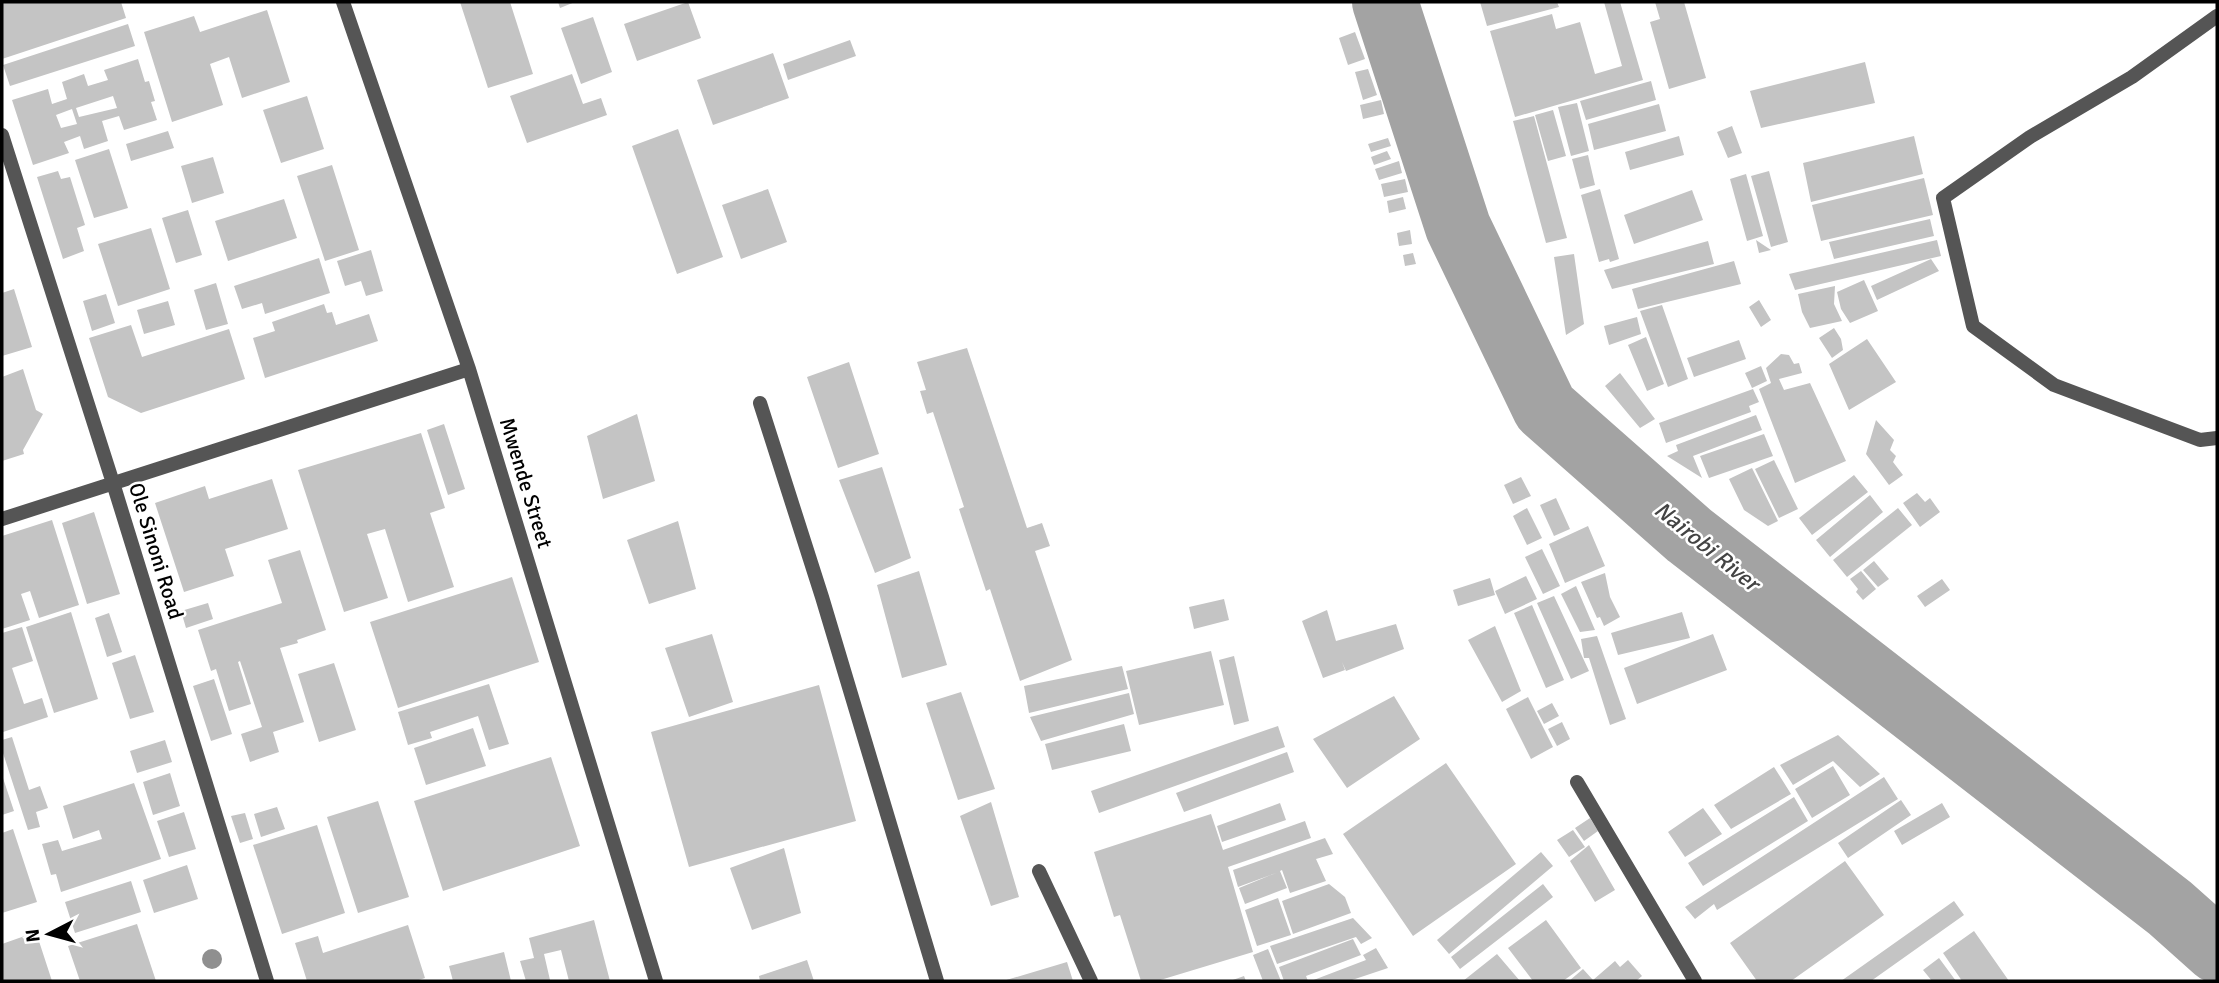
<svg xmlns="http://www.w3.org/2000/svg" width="2219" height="983" font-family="Signika,sans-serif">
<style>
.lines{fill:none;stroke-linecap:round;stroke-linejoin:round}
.river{stroke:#a3a3a3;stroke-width:66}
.building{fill:#c4c4c4;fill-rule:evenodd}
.street{stroke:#555;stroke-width:14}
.tree{fill:#8f8f8f}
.labels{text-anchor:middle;stroke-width:5;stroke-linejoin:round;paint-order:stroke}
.street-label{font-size:21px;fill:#000;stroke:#fff}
.water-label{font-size:23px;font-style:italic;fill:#444;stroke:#fff}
</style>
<rect width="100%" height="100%" fill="#fff"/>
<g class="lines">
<!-- river -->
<path class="river" d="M1385,2L1458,227L1545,408L1689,535L2170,908L2217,950"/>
</g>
<!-- building -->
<path class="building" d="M2,2H121L126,18L2,59Z
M460,2H510L533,74L488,88Z
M558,2H575L560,8Z
M688,2L701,38L637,61L624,24Z
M1480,2H1557L1559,7L1487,26Z
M1604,2H1620L1643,80L1515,117L1490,31L1552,14L1556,29L1580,22L1595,74L1622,66Z
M1655,2H1684L1706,78L1669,89L1650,22L1660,19Z
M267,10L290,82L242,98L229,57L210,64L223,105L172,122L144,32L194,16L200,32Z
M593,17L612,72L581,84L561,28Z
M128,24L135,46L10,86L3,65Z
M1355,32L1365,59L1348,65L1339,38Z
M850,40L856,56L788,80L783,64Z
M773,53L789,98L713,125L697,80Z
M138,59L145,82L149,81L155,101L151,102L157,120L124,130L119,116L102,121L108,141L84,149L80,136L64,142L69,153L33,165L12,100L48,89L52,104L67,99L62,82L84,74L88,86L108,80L104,70ZM113,96L117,108L79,117L76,108ZM72,109L77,124L61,128L56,115Z
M1865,62L1875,103L1761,128L1750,91Z
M1368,69L1377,95L1363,100L1355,72Z
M572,74L583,104L601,98L607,115L527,143L510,96Z
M1651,81L1656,100L1586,120L1580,101Z
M307,96L324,149L281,163L263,110Z
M1381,100L1384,114L1363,119L1360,105Z
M1577,103L1589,151L1571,156L1558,107Z
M1659,104L1666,131L1594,150L1588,124Z
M1553,110L1566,156L1548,161L1535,115Z
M1534,116L1567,238L1546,243L1513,121Z
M1732,126L1742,153L1728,158L1717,132Z
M678,129L723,257L677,274L632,146Z
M168,131L174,148L131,161L126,144Z
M1679,136L1684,155L1630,170L1625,152Z
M1914,136L1923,174L1811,202L1803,163Z
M1388,138L1391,146L1371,152L1368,144Z
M109,149L128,208L94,218L75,160Z
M1387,151L1391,159L1374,165L1371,157Z
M1588,155L1595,185L1580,189L1572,159Z
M213,157L224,193L192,203L181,166Z
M1399,161L1402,173L1379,180L1375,169Z
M332,165L359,250L325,261L297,176Z
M58,171L61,179L70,177L85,225L77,228L84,251L63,259L37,177Z
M1769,171L1788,242L1771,247L1751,176Z
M1746,174L1763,236L1747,241L1730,179Z
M1924,178L1933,215L1821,241L1812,205Z
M1405,179L1408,192L1384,197L1381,184Z
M768,189L787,242L741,259L722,205Z
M1600,189L1619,259L1610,262L1609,259L1599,262L1581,195Z
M1692,190L1703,220L1634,244L1624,215Z
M1403,197L1406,209L1389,213L1387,201Z
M284,199L297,238L228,261L215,221Z
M188,210L202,255L176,263L162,218Z
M1930,219L1934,236L1834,259L1829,242Z
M151,228L170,289L118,306L98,244Z
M1410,230L1412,244L1399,246L1397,233Z
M1756,240L1771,250L1759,253Z
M1937,240L1941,256L1795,290L1789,274Z
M1708,241L1714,264L1612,289L1604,270Z
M371,250L383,291L366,296L361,281L345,286L337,261Z
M1413,253L1416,264L1405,266L1403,255Z
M1574,254L1584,324L1566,335L1554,257Z
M319,258L330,293L265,314L262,303L242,309L234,286Z
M1931,259L1939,271L1877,300L1871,286Z
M1734,261L1741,284L1638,309L1632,289Z
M1864,280L1878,311L1850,323L1841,309L1837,292Z
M216,283L228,324L206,330L194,290Z
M1835,286L1834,304L1842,321L1810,328L1802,312L1798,294Z
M14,289L32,347L2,356V293Z
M106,294L115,323L92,331L83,301Z
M1759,300L1771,320L1761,327L1749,307Z
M168,301L175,325L144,334L137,310Z
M324,304L327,313L332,312L336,325L369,314L378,341L265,378L253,338L275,331L272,322Z
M1662,305L1688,379L1668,387L1640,311Z
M1637,317L1641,334L1609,345L1604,326Z
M131,325L142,357L229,329L245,379L141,413L108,397L89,338Z
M1834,328L1841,339L1843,350L1832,358L1819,338Z
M1646,337L1664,384L1647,391L1628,345Z
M1867,339L1896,382L1849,410L1829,364Z
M1739,340L1746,359L1694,377L1687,358Z
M967,348L1027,528L1042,523L1050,546L1035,551L1072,660L1020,681L990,589L986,591L959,509L964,507L933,412L927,414L920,391L926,390L917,362Z
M1781,354L1789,355L1794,364L1799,363L1802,373L1779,379L1784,390L1810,383L1846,461L1795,483L1759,389L1771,383L1766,368Z
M849,362L879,454L838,468L807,377Z
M1761,366L1767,381L1752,388L1745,373Z
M23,369L36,410L43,414L23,450L24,454L2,461V377Z
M1620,373L1655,419L1640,428L1605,386Z
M1753,389L1759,402L1749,406L1751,412L1666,443L1659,423Z
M637,414L655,481L603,499L587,436Z
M1756,415L1762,430L1693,456L1702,478L1667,456L1678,451L1676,445Z
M1876,420L1894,440L1890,450L1896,456L1893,462L1903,475L1889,485L1866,454Z
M444,424L465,489L448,495L427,430Z
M421,433L445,508L430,513L454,587L408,602L385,529L367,534L388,598L344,612L298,470Z
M1764,434L1773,456L1709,478L1700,456Z
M1774,460L1798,509L1779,518L1755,469Z
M882,467L911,558L875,573L839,480Z
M1752,468L1778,521L1768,526L1744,510L1729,479Z
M1854,475L1868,492L1812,535L1799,518Z
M1521,477L1531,496L1513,504L1504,485Z
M272,479L288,529L225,549L234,576L184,592L155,503L205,486L209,499Z
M1917,493L1925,502L1930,498L1940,512L1920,527L1903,503Z
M1870,495L1883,512L1830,557L1816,540Z
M1556,498L1570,529L1554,536L1540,505Z
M1527,508L1542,538L1527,545L1513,516Z
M1898,508L1912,525L1847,577L1833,560Z
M94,512L120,594L87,604L62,523Z
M52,520L79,605L39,618L30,591L21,594L30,620L2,629V536Z
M678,521L696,589L649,604L627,540Z
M1588,526L1605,566L1565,583L1549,544Z
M1542,549L1560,586L1543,594L1525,557Z
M300,550L326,630L297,640L298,643L280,648L304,722L273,732L279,752L250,762L241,734L262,727L240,661L238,662L251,704L229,711L216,669L211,671L198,630L282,603L268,560Z
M1874,561L1889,579L1878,587L1863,570Z
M919,571L947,665L902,678L877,585Z
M1861,571L1876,589L1863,600L1856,592L1858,589L1850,579Z
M1605,573L1610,597L1620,617L1604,626L1600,617L1597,618L1581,582Z
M1526,576L1537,599L1505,614L1495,591Z
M512,577L539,662L398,708L370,622Z
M1490,578L1495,595L1458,606L1453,590Z
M1942,579L1950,590L1925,607L1917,596Z
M1576,586L1595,630L1580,632L1561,594Z
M1554,596L1589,671L1571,679L1537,603Z
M1224,599L1229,620L1194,629L1189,607Z
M208,603L213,619L186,628L181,611Z
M1532,605L1564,680L1546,688L1514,613Z
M1327,610L1336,641L1396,624L1404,649L1346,671L1342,662L1345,670L1323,678L1302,621Z
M71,612L98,699L54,713L26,627Z
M1682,612L1690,638L1618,655L1611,633Z
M109,613L122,652L107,657L95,618Z
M1495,626L1521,691L1502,702L1468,640Z
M22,627L33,661L12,668L24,704L42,698L48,717L3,732L2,633Z
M712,634L733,702L689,717L665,648Z
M1713,634L1727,670L1637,704L1624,668Z
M1597,636L1626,719L1610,725L1589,658H1584L1581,639Z
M1211,651L1224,705L1139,725L1126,671Z
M135,655L154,712L130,719L112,663Z
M1234,656L1249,721L1234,725L1219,660Z
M334,663L356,730L319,742L298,674Z
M1122,666L1128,689L1029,713L1024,686Z
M214,679L232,734L211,741L193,686Z
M489,684L509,744L489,750L478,716L430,732L432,738L408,745L398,712Z
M819,685L856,821L689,867L651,732Z
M961,692L995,789L958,800L926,703Z
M1129,693L1134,714L1041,741L1030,717Z
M1394,696L1420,739L1347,788L1313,739Z
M1528,697L1553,747L1531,759L1506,709Z
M1552,703L1559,716L1544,724L1537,711Z
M1562,722L1570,739L1557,746L1548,729Z
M1124,724L1131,751L1052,770L1045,744Z
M1278,726L1285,747L1099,813L1091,791Z
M473,728L486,766L426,785L414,748Z
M1838,735L1880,774L1860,787L1833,761L1793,785L1780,765Z
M12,737L29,790L40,786L48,808L36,812L40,827L28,830L2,750V740Z
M165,740L172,762L137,773L130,751Z
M1287,752L1294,772L1184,812L1176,793Z
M551,757L580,846L443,891L414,801Z
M1446,763L1516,864L1413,936L1343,834Z
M1833,766L1850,795L1812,818L1795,789Z
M1774,767L1791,794L1731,829L1714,805Z
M170,773L180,806L153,815L143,782Z
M2,775L14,811L2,815Z
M1884,777L1898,799L1717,910L1714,904L1695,919L1685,907Z
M134,783L161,859L61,892L56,874L51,875L42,844L58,840L62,851L102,839L99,830L73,839L63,806Z
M1794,797L1808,821L1703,886L1688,863Z
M1901,800L1911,815L1848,858L1838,843Z
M378,801L409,897L358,913L327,817Z
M991,802L1019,897L991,906L960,816Z
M1280,803L1286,820L1222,842L1217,826Z
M1942,803L1950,817L1902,845L1894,831Z
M277,807L285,829L261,837L254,814Z
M1703,808L1722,834L1685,857L1668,832Z
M184,812L196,849L169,857L157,821Z
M245,813L253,839L240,843L231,816Z
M1211,814L1223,850L1305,821L1311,838L1228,867L1253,952L1157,981H1141L1120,915L1114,917L1094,852Z
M1590,818L1598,831L1584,841L1575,828Z
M317,825L345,913L282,934L253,845Z
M13,829L37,902L2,913V833Z
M1573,830L1585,847L1569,857L1557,840Z
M1325,838L1333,854L1316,859L1326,881L1290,893L1282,870L1280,871L1287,888L1245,904L1239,888L1276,873L1238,887L1233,870Z
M1589,845L1615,890L1595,902L1570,861Z
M784,848L801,913L752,930L730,868Z
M1541,852L1553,866L1449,954L1437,940Z
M1845,861L1884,915L1791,981H1757L1730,943Z
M187,865L198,899L154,913L143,880Z
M131,881L141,912L75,933L65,902Z
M1329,884L1345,897L1351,913L1293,934L1282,901Z
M1543,884L1553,897L1460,969L1451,957Z
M1278,898L1291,935L1257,946L1245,910Z
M1954,901L1964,915L1871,981H1841Z
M1353,918L1372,938L1361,944L1356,937L1277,964L1270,946Z
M594,920L610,981H569L561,950L544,954L550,980L526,981L520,961L534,958L529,938Z
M1546,920L1581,968L1563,981H1533L1508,948Z
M137,924L156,981H80L68,946Z
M408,925L425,978L416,981H307L295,943L318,936L323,953Z
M1974,931L2009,981H1962L1943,953Z
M36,932L52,981H2V944Z
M1353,939L1361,955L1306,976L1308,981H1284L1279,967Z
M1376,948L1388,968L1349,981H1311L1366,960L1363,955Z
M1268,949L1281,981H1263L1253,955Z
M504,952L511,981H453L449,966Z
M1497,954L1520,981H1463Z
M1939,958L1956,981H1932L1923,970Z
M807,960L814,981H760L759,976Z
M1628,960L1642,976L1636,981H1569L1583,969L1593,980L1615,961L1620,967Z
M1067,962L1073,981H1003Z
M1244,976L1246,981H1230Z"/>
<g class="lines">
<!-- street -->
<path class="street" d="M343,2L469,369L656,981
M2217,16L2132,77L2030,137L1943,198L1973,326L2054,385L2200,440L2217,438
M2,135L113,483L267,981
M760,403L822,597L937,981
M2,519L469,369
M1577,782L1695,981
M1039,871L1091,981"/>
</g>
<!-- trees -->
<circle class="tree" cx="212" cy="959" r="10"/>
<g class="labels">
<!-- street labels -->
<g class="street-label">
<text transform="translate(526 483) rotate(73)" y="7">Mwende Street</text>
<text transform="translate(156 551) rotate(73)" y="7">Ole Sinoni Road</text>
</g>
<!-- water labels -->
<g class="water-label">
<text transform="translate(1707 546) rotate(39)" y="8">Nairobi River</text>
</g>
</g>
<!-- border -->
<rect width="2219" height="983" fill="none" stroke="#000000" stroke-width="7"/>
<!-- north arrow -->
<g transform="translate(49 934) rotate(264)" stroke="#ffffff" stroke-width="5" paint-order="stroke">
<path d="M0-5L12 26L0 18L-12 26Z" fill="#000000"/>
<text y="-10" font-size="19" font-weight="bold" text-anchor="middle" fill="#000000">N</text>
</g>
</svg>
